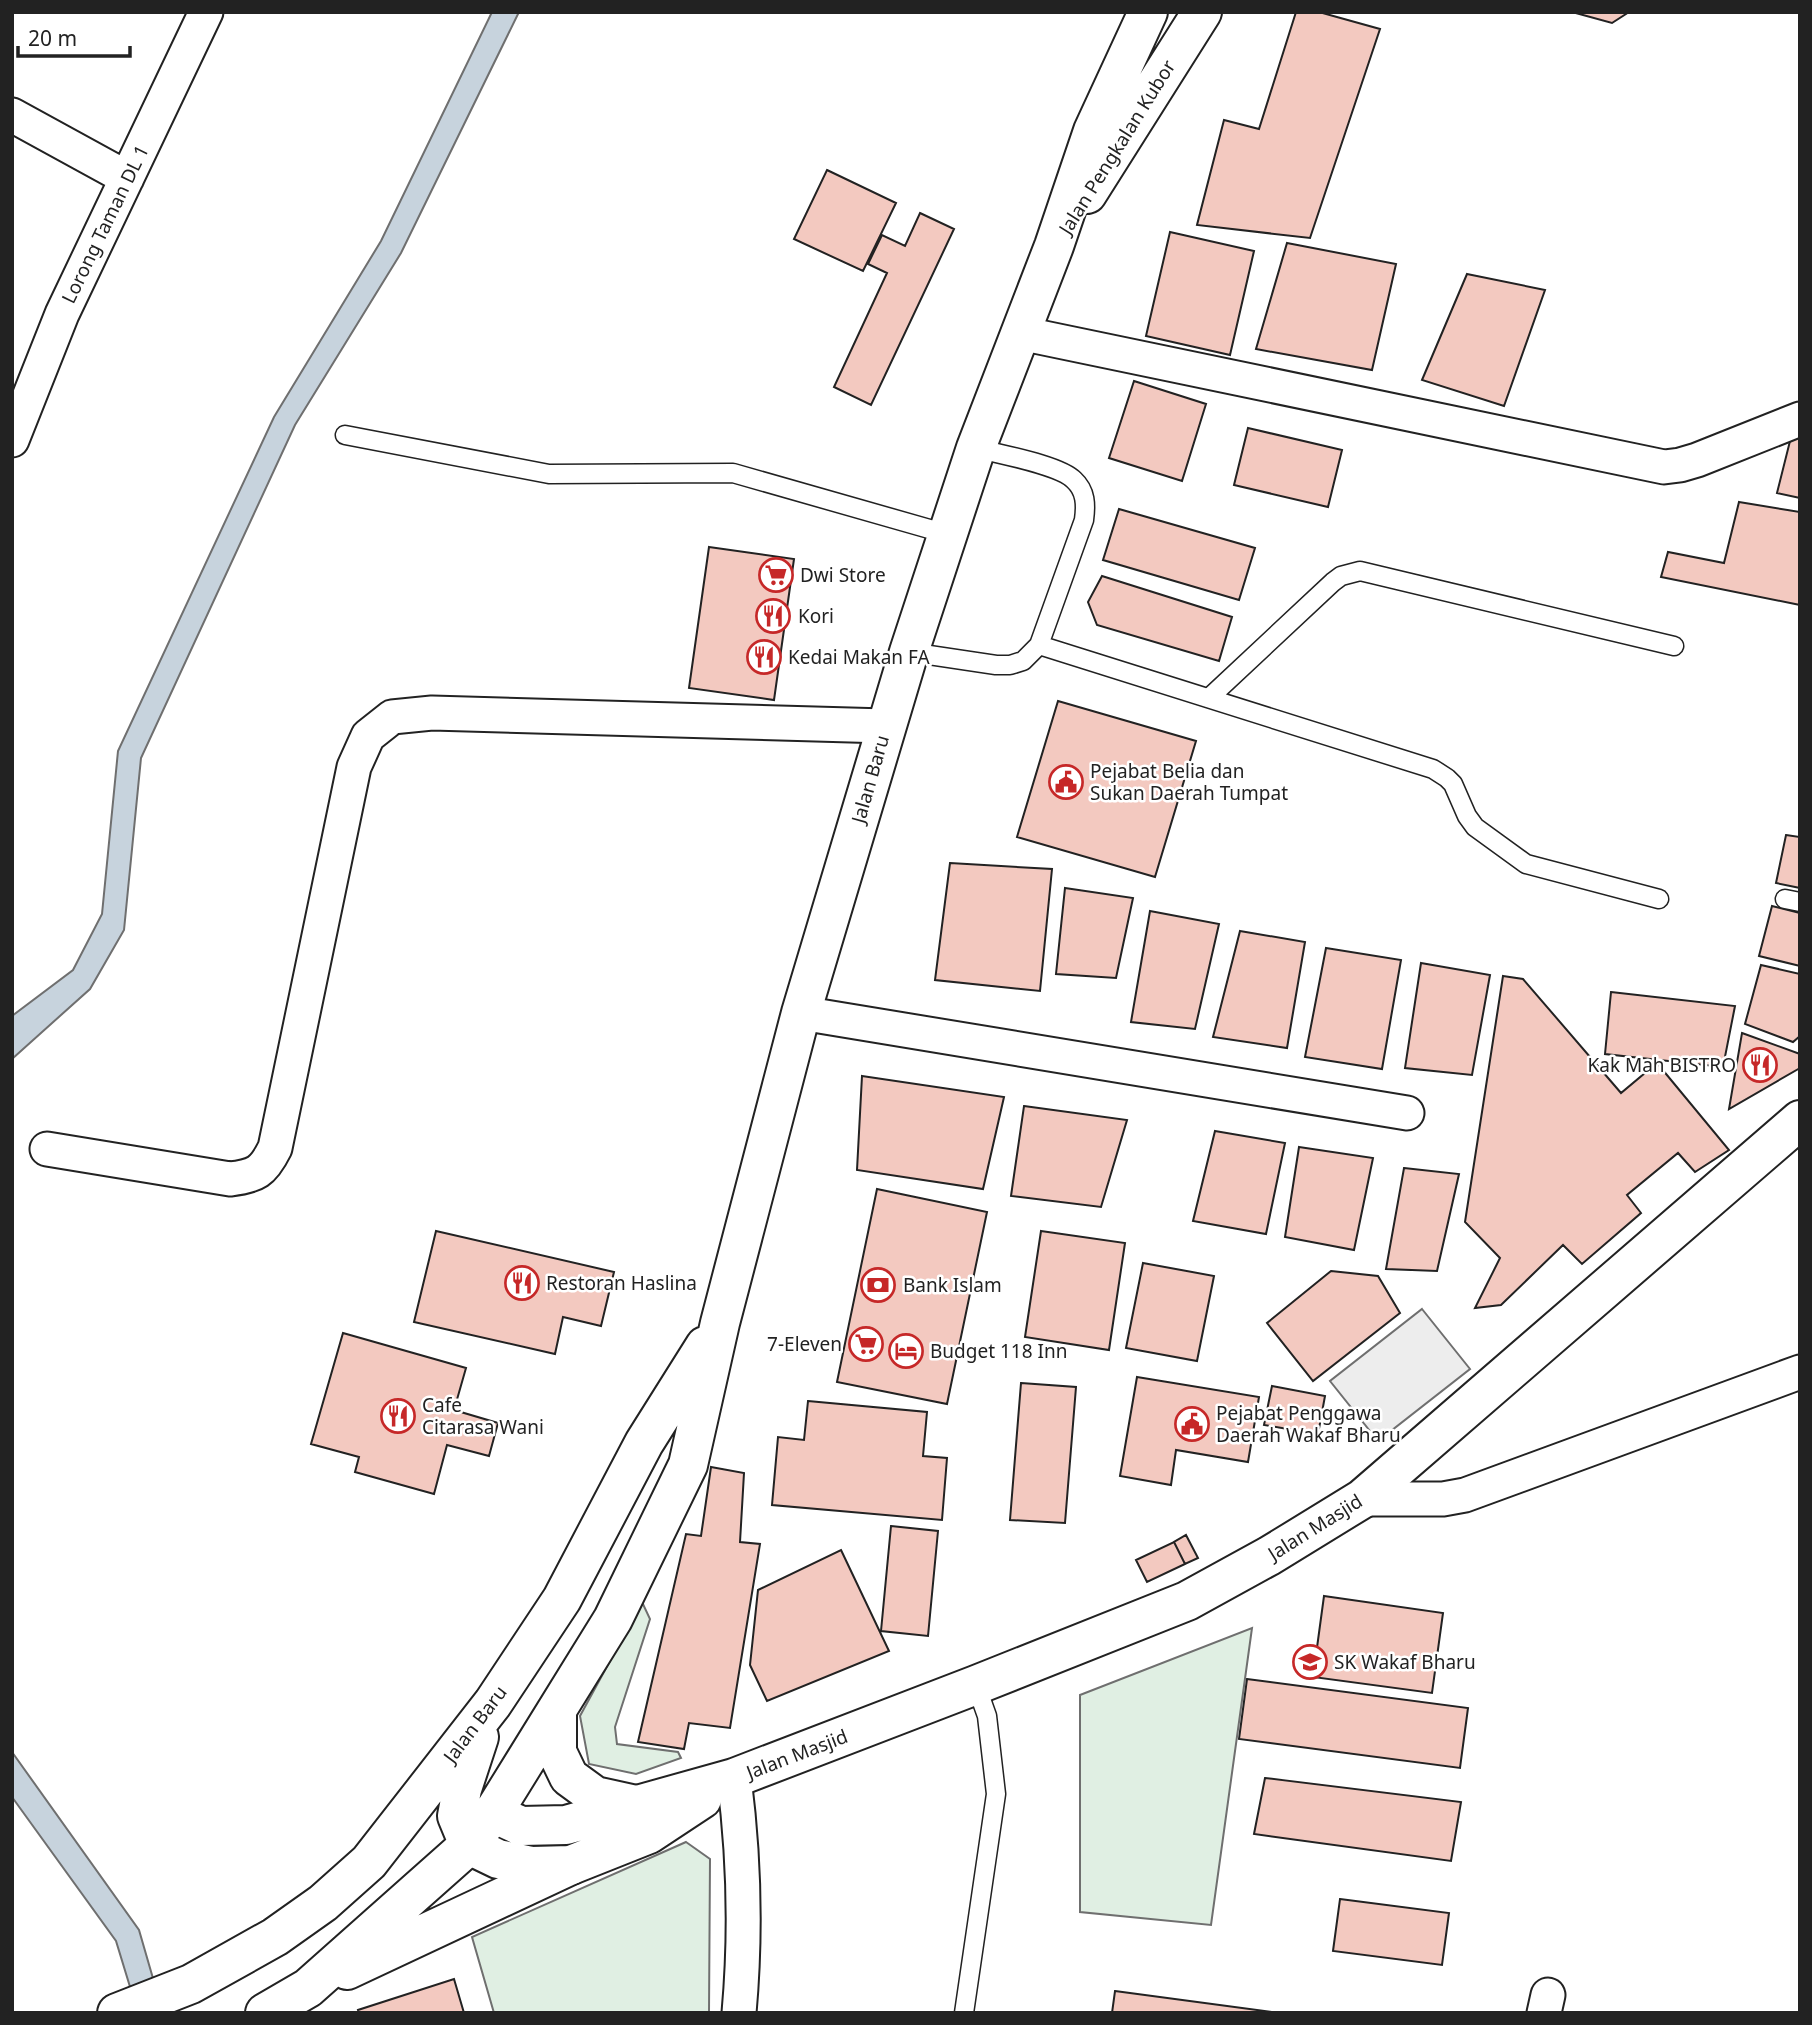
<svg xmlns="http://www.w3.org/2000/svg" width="1812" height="2025" font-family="'Noto Sans',sans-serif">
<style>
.green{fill:#e0efe3;stroke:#6f6f6f;stroke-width:2}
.parking{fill:#ededed;stroke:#6f6f6f;stroke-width:2}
.water{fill:#c7d3dd;stroke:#6f6f6f;stroke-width:2}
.building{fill:#f3c9c0;stroke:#222;stroke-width:2}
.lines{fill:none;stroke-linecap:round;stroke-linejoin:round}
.lane-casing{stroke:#222;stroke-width:21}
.street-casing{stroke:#222;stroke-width:37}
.secondary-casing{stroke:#222;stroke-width:42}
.primary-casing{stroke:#222;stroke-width:42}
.lane{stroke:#fff;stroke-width:18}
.street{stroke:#fff;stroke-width:33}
.secondary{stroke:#fff;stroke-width:38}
.primary{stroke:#fff;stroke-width:38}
.labels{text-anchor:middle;stroke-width:5;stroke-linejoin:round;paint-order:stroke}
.street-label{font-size:19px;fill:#222;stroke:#fff}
.poi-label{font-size:19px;fill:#222;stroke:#fff;text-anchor:start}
</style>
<rect width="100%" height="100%" fill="#fff"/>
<!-- green -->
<path class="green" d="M642,1602L650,1619L615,1727L617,1744L678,1752L681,1758L636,1774L589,1764L580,1716Z
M1252,1628L1211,1925L1080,1912V1695Z
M686,1842L710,1859L709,2013H494L472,1937Z"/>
<!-- parking -->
<path class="parking" d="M1422,1309L1470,1369L1378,1441L1330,1381Z"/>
<!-- water -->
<path class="water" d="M492,12H519L401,253L295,425L141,758L124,930L90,989L12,1059V1016L73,970L102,914L118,751L274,417L381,241Z
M12,1752L139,1930L163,2013H138L116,1941L12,1797Z"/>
<!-- building -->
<path class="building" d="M1296,12H1319L1380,29L1310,238L1197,225L1224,120L1259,129Z
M1572,12H1629L1612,23Z
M827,170L896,203L863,271L794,239Z
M920,213L954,229L871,405L834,387L887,273L868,264L882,235L905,246Z
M1170,232L1254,251L1230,355L1146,336Z
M1287,243L1396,264L1372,370L1256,349Z
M1467,274L1545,290L1504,406L1422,380Z
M1134,381L1206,404L1182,481L1109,458Z
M1248,428L1342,450L1328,507L1234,485Z
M1792,433L1800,434V498L1777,493Z
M1739,502L1800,512V605L1661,577L1668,552L1724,563Z
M1119,509L1255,548L1239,600L1103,560Z
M709,547L794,559L774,700L689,688Z
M1102,576L1232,617L1219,661L1097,625L1088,602Z
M1058,701L1196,741L1155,877L1017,837Z
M1786,835L1800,837V888L1776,883Z
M950,863L1052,869L1040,991L935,980Z
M1065,888L1133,898L1116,978L1056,974Z
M1772,906L1800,913V966L1759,956Z
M1150,911L1219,924L1195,1029L1131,1022Z
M1240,931L1305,942L1287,1048L1213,1037Z
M1326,948L1401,960L1382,1069L1305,1057Z
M1421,963L1490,975L1472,1075L1405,1068Z
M1761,965L1800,974V1036L1793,1042L1745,1024Z
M1503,976L1523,979L1621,1093L1657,1063L1729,1150L1695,1172L1678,1153L1627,1195L1641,1213L1582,1264L1563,1245L1501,1305L1475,1308L1500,1258L1465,1222Z
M1611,992L1735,1006L1723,1067L1605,1054Z
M1742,1033L1800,1054V1068L1729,1109Z
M862,1076L1004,1097L983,1189L857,1170Z
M1024,1106L1127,1120L1101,1207L1011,1196Z
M1215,1131L1285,1143L1266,1234L1193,1221Z
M1299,1147L1373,1158L1354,1250L1285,1237Z
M1404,1168L1459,1174L1437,1271L1386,1269Z
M877,1189L987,1212L947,1404L837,1382Z
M436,1231L614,1272L601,1326L563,1317L555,1354L414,1322Z
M1041,1231L1125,1243L1109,1350L1025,1337Z
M1143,1263L1214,1276L1197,1361L1126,1348Z
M1331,1271L1378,1276L1400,1313L1313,1381L1267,1323Z
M343,1333L466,1368L454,1410L498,1423L489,1456L447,1445L434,1494L355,1472L359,1457L311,1444Z
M1137,1377L1259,1397L1248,1462L1176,1450L1171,1485L1120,1476Z
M1021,1383L1076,1387L1065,1523L1010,1520Z
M1272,1386L1325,1396L1318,1434L1264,1425Z
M808,1401L927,1412L923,1456L947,1458L942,1520L772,1505L778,1437L804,1440Z
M711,1467L744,1473L740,1542L760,1544L730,1728L689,1723L684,1749L638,1742L686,1534L701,1536Z
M891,1526L938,1531L928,1636L881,1631Z
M1186,1535L1198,1558L1185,1564L1174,1542Z
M1174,1542L1185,1564L1147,1582L1136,1560Z
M841,1550L889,1651L767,1701L750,1665L758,1590Z
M1324,1596L1443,1613L1432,1693L1313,1677Z
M1247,1679L1468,1708L1460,1768L1239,1739Z
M1265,1778L1461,1802L1451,1861L1254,1834Z
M1340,1899L1449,1913L1442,1965L1333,1951Z
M454,1979L464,2013H359L358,2010Z
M1115,1991L1279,2013H1112Z"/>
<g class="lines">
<!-- lane casing -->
<g class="lane-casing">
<path id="lane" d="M345,435L549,474L733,473L947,534
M1039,645L1433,769L1447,778L1453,784L1467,816L1475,827L1526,864L1659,899
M909,652L996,665H1010L1023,661L1039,645L1084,520C1086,505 1086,491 1074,480C1060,465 998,454 976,448
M1209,698L1333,582L1341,576L1360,571L1674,646
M1785,899L1800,902
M964,2013L996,1794L987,1716L976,1685"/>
</g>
<!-- street casing -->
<g class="street-casing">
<path id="street" d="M12,115L127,178
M1020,333L1664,467L1680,465L1697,460L1800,419
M12,440L62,314L206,12
M801,1013L1407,1113
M47,1149L230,1179C256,1176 263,1172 275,1148L354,767L368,736L392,717L432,713L886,726
M1362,1499H1443L1465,1495L1800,1372
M734,1778C744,1855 746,1935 739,2013
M1544,2013L1548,1995"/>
</g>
<!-- secondary casing -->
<g class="secondary-casing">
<path id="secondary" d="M493,1813L521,1826L566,1825L734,1778L976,1685L1187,1601L1269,1556L1362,1499L1800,1120
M469,1845L498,1859L532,1866L571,1865L649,1834L702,1799"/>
</g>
<!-- primary casing -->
<g class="primary-casing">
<path id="primary" d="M1087,194L1202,12
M557,1713V1752L569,1777L595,1796L636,1805
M469,1845L457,1816L462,1789L479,1737
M347,1970L571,1865
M117,2013L191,1984L275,1937L323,1903L369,1862L493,1703L562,1599L644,1443L705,1346
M265,2013L308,1988L469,1845L493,1813L613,1619L688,1465L720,1323L801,1013L909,652L976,448L1054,246L1093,131L1148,12"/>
</g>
<!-- lane -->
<use href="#lane" class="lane"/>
<!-- street -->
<use href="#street" class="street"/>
<!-- secondary -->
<use href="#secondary" class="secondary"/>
<!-- primary -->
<use href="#primary" class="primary"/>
</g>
<!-- icons -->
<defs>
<g id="supermarket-ring" transform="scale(1.75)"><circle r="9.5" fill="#fff" stroke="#c62828" stroke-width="1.5"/><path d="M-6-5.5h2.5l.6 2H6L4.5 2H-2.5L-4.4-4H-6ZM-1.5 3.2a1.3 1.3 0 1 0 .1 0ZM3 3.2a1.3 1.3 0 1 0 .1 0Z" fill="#c62828"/></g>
<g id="restaurant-ring" transform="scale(1.75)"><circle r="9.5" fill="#fff" stroke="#c62828" stroke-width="1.5"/><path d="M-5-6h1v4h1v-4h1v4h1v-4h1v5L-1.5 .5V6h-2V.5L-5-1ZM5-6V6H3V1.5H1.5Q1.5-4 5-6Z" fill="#c62828"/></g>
<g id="civic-ring" transform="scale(1.75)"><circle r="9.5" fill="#fff" stroke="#c62828" stroke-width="1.5"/><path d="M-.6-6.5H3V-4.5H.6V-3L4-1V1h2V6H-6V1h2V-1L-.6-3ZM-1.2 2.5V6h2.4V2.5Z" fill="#c62828"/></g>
<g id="bank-ring" transform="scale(1.75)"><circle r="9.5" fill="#fff" stroke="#c62828" stroke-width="1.5"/><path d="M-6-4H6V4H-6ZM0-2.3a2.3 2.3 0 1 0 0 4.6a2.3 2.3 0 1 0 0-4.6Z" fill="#c62828"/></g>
<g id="hotel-ring" transform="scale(1.75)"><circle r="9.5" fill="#fff" stroke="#c62828" stroke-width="1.5"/><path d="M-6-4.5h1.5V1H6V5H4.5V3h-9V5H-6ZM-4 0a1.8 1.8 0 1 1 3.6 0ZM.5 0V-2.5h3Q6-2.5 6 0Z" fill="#c62828"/></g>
<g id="school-ring" transform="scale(1.75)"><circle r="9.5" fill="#fff" stroke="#c62828" stroke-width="1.5"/><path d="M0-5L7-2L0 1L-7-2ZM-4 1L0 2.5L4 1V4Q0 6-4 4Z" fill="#c62828"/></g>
</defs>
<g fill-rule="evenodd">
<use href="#supermarket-ring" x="776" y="575"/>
<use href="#restaurant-ring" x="773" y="616"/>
<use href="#restaurant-ring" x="764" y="657"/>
<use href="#civic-ring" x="1066" y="782"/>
<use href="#restaurant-ring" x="1760" y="1065"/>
<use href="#restaurant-ring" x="522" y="1283"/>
<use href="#bank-ring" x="878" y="1285"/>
<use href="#supermarket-ring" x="866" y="1344"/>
<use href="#hotel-ring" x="906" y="1351"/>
<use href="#restaurant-ring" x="398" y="1416"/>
<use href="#civic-ring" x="1192" y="1424"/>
<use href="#school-ring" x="1310" y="1662"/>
</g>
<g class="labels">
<!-- street labels -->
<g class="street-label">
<text transform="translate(1117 147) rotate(-58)" y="7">Jalan Pengkalan Kubor</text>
<text transform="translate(105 224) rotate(-64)" y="7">Lorong Taman DL 1</text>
<text transform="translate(870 779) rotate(-74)" y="7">Jalan Baru</text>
<text transform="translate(1315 1527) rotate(-32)" y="7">Jalan Masjid</text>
<text transform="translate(475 1724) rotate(-53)" y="7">Jalan Baru</text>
<text transform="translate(797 1754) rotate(-21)" y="7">Jalan Masjid</text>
</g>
<!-- poi labels -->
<g class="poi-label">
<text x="800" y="582">Dwi Store</text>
<text x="798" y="623">Kori</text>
<text x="788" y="664">Kedai Makan FA</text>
<text x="1090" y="778">Pejabat Belia dan<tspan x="1090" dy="22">Sukan Daerah Tumpat</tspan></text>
<text x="1736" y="1072" text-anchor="end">Kak Mah BISTRO</text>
<text x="546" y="1290">Restoran Haslina</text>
<text x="903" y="1292">Bank Islam</text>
<text x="842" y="1351" text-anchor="end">7-Eleven</text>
<text x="930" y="1358">Budget 118 Inn</text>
<text x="422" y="1412">Cafe<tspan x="422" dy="22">Citarasa Wani</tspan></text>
<text x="1216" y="1420">Pejabat Penggawa<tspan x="1216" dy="22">Daerah Wakaf Bharu</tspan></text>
<text x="1334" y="1669">SK Wakaf Bharu</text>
</g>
</g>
<!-- border -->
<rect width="1812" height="2025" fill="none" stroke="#222222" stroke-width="28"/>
<!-- scale -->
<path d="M18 46v10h112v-10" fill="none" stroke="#222222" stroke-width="3.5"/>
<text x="28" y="46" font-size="21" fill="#222222" stroke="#ffffff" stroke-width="5" paint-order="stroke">20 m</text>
</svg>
